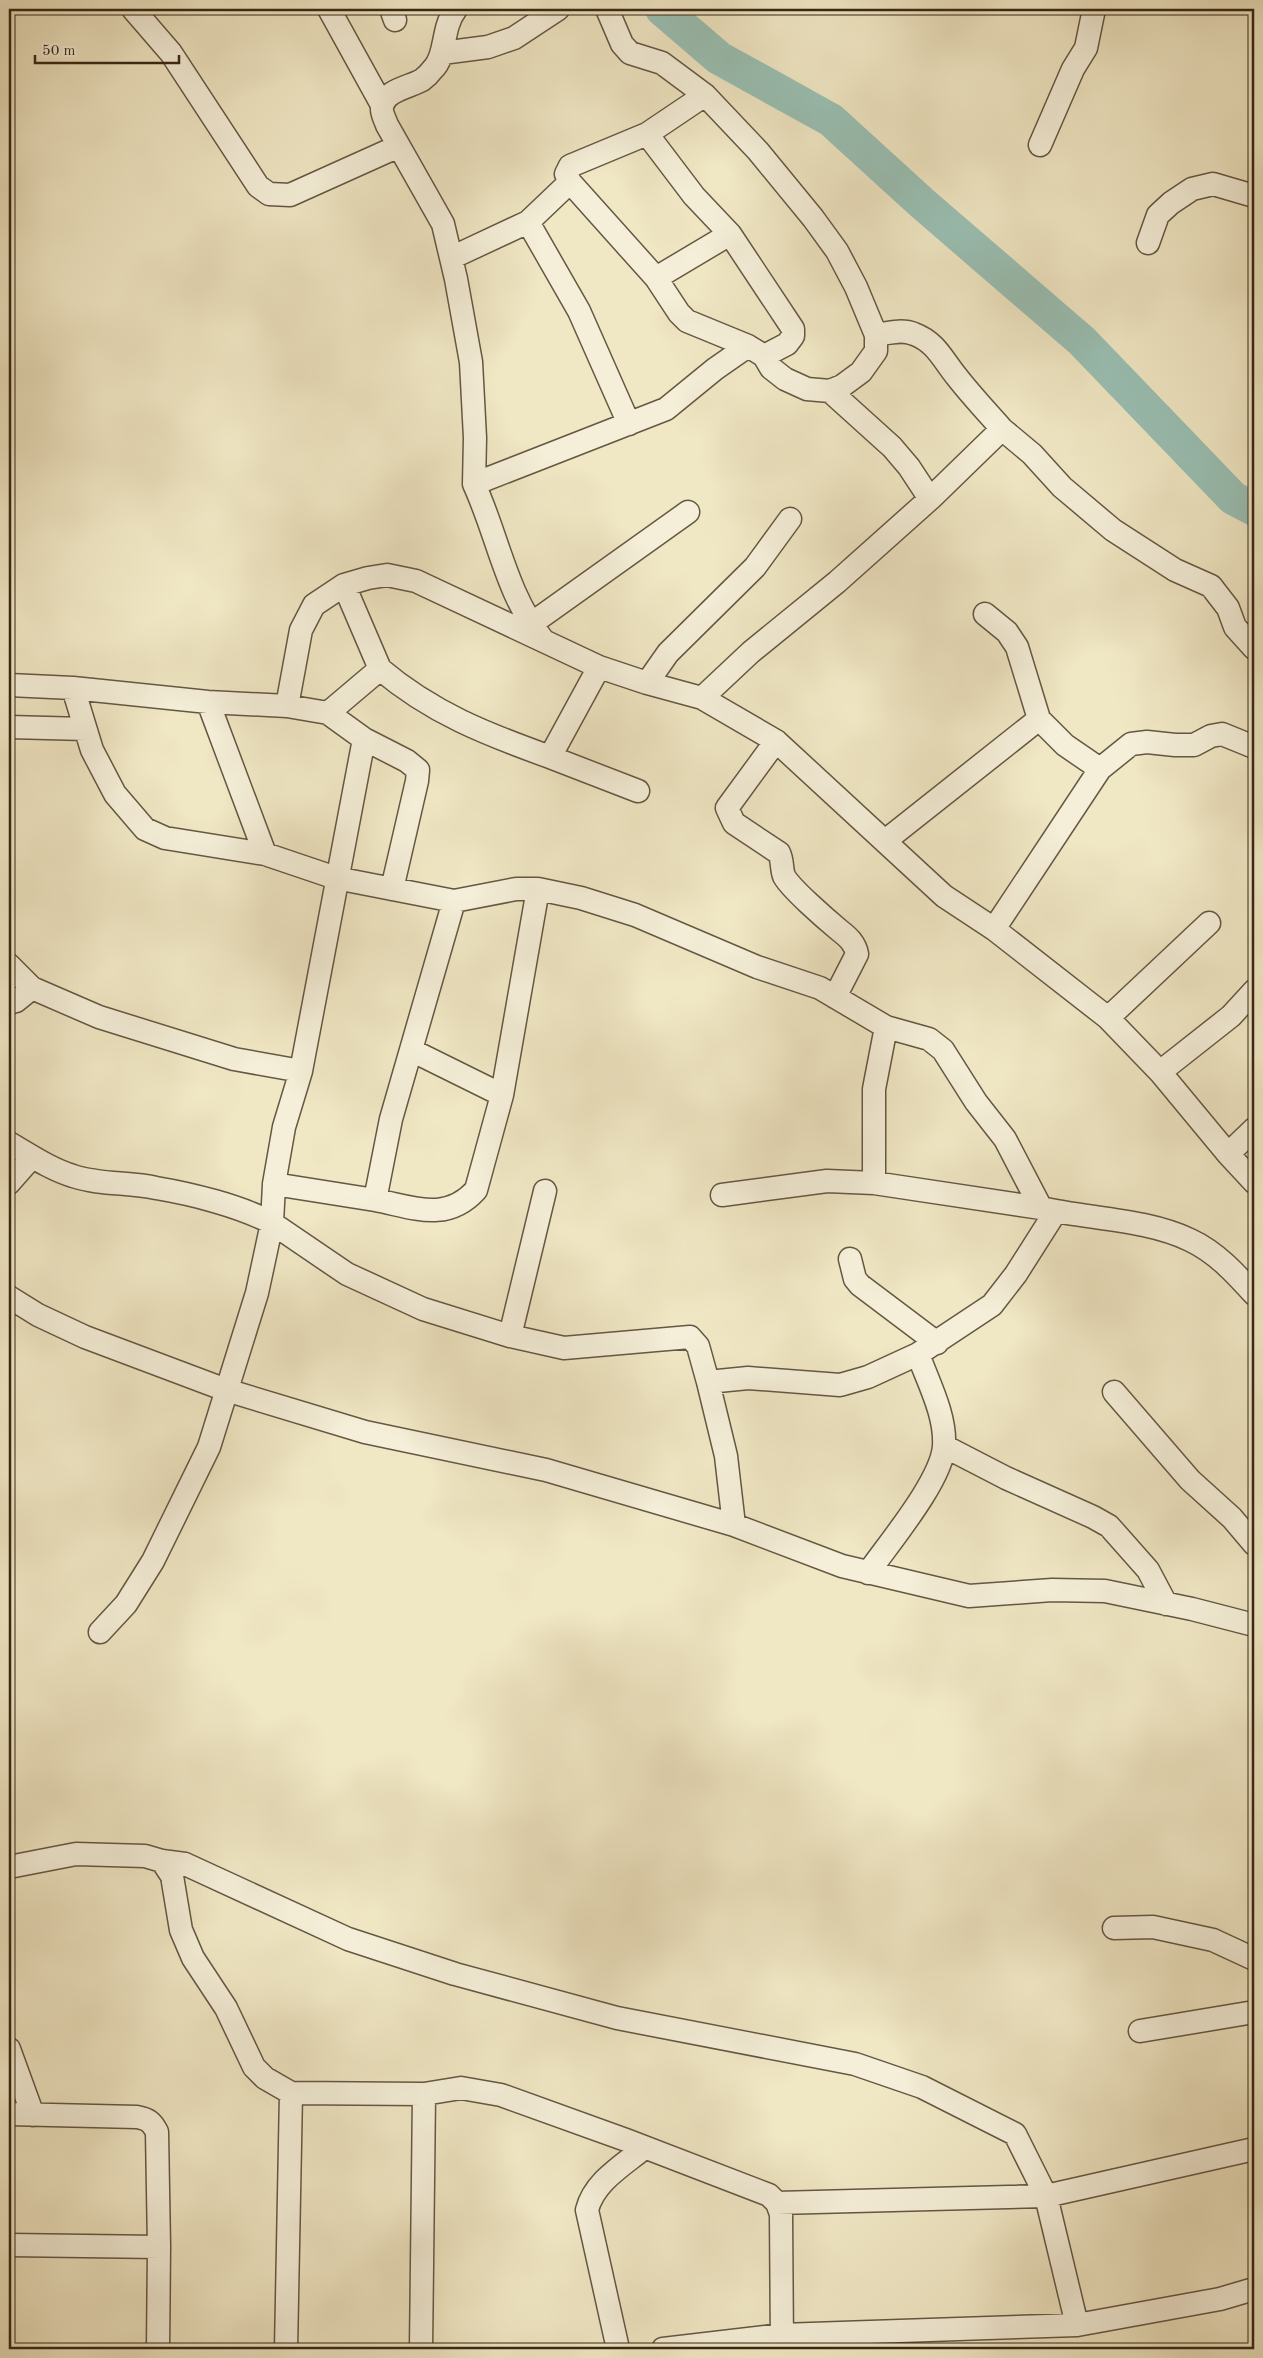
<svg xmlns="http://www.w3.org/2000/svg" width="1263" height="2358" font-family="'Old Standard TT',serif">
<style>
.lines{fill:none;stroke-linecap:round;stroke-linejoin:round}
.river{stroke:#9ac0b4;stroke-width:34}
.minor-casing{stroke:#655742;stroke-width:25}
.minor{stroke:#f5efd9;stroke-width:22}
</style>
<rect width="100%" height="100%" fill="#f0e7c4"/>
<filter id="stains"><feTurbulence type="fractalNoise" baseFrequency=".004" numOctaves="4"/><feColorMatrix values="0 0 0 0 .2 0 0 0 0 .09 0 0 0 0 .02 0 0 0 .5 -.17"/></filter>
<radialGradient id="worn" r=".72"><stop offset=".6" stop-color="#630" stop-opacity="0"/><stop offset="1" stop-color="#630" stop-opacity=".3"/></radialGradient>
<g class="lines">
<!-- river -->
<path class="river" d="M662,9L719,58L831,120L922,203L1082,341L1233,498L1254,509"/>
<!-- minor casing -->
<g class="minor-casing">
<path id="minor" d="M133,9L171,53L258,186L269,194L290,195L399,146
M329,9L382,105
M391,9L395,20
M456,9C441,28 447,56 433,69C430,73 426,77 422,80C410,87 385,90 382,107C381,113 385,119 387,125L443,224L456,279L471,362L475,438L474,484
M607,9L622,44L630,53L662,63L705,95L758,151L813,218L837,251L856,287L876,335V351L861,372L842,386L830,391L807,389L785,379L771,368L764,356
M442,53L488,47L514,38L558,9
M705,95L647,134L570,166L566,174L570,182L656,278L679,313L687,321L748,346L764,356L787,344L793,336V329L730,234
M647,134L694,196L730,234L656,278
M1040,145L1073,69L1086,48L1094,9
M528,222L579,311L629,424
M1148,243L1158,215L1171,203L1192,189L1213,184L1254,196
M451,258L528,222L570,182
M876,335C888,333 902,329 914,334C936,342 943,360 957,377C971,395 987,412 1002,429
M830,391L892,447L909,467L930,499
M344,585L380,669
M985,614L1007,632L1017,647L1039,719L1065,745L1100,769L994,929
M531,624L688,512
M543,640C506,594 498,536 474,484L666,409L715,369L748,346
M647,683L668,653L755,567L790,519
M9,685L73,688L208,702L287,706L328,713L364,739L301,1071
M73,688L92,750L115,794L145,829L165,838L265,854L336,878L454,901L516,889H538L581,898L635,915L757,967L820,988L886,1027L874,1089V1183L1041,1208
M702,698L751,652L837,582L930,499L1002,429L1032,454L1062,487L1113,530L1175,570L1211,586L1228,608L1235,627L1254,648
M208,702L265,854
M287,706L301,630L314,605L344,585L368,578L387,575L416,581L599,667L647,683L702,698L776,741L944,896L994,929L1108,1018L1160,1072L1228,1154L1254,1182
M328,713L380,669C432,713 486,734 550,757L599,667
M9,727L85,729
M364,739L407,761L418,770L417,781L392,889
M776,741L727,808L734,823L779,853C783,861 781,868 784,876C790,888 827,920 839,930C848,937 855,943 857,954L835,997
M550,757L638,791
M1100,769L1131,744L1147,742L1175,745H1194L1211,736L1222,734L1254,747
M885,841L1039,719
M9,965L32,988L99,1017L234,1059L301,1071L284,1127L274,1184L375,1200L391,1119L454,901
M9,1003L16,1001L32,988
M1108,1018L1209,923
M886,1027L929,1039L943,1050L976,1102L1005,1139L1041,1208C1089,1219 1146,1219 1190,1240C1216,1252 1236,1274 1254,1294
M411,1050L502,1095
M1160,1072L1231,1016L1254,991
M9,1143C30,1155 50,1169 73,1176C100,1185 129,1182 156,1188C192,1194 240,1206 272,1223L274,1184
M1228,1154L1254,1129
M9,1183L32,1157
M545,1191L510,1336L564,1348L690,1337L698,1346L708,1382L748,1378L840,1385L868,1377L918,1354L992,1305L1016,1274L1056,1211
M722,1195L827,1181L874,1183
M375,1200C413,1207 446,1223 476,1190L502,1095L538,889
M850,1259L855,1279L860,1285L937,1343
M9,1297L38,1315L85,1337L226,1390L365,1432L546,1470L734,1525
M708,1382L726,1456L734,1525L842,1566L969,1596L1052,1590L1105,1591L1192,1609L1254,1625
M1114,1392L1190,1480L1232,1518L1254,1544
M944,1446L1006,1478L1093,1517L1109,1526L1148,1570L1166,1604
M868,1573C889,1543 942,1480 944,1446C946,1415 928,1382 918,1354
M100,1632L126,1604L153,1561L209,1447L257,1293L272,1223L347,1274L423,1309L510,1336
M162,1861L172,1876L181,1930L193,1958L226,2008L254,2067L265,2078L291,2093L424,2094L461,2088L501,2095L626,2140L769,2195L777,2203L781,2214L782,2349
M9,1867L76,1854L145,1856L162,1861L185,1864L348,1939L455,1974L617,2018L855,2064L922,2087L1015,2134L1046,2196L777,2203
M1114,1928L1153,1927L1213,1940L1254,1959
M1140,2031L1254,2012
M9,2049L33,2115
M9,2114L137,2117C148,2119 152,2122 157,2132L159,2247L158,2349
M9,2245L159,2247
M1077,2325L1046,2196L1254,2149
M286,2349L291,2093
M421,2349L424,2094
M618,2349L587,2210C594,2182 622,2166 644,2148
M663,2349L781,2335L1077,2325L1220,2299L1254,2289"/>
</g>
<!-- minor -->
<use href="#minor" class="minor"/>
</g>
<!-- margin -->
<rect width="1263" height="2358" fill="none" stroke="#f0e7c4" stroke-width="30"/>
<rect x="10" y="10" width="1243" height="2338" fill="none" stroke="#372716" stroke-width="2.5"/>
<rect x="15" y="15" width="1233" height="2328" fill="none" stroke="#372716"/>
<!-- scale -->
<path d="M35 55v8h144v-8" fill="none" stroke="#372716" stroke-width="2.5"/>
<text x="42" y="55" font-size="15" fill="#372716" stroke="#f5efd9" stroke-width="4" paint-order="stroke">50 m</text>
<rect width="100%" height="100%" filter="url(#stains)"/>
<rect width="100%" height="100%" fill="url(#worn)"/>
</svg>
